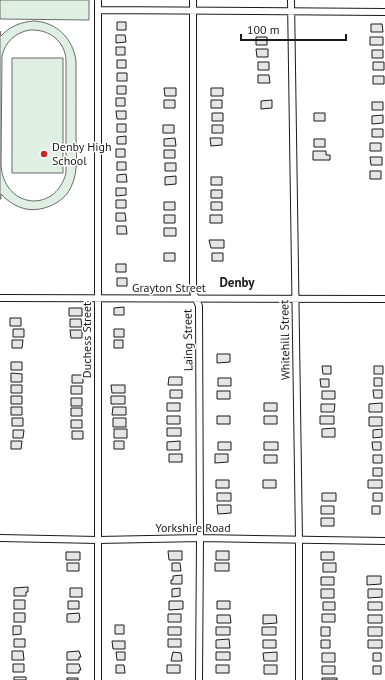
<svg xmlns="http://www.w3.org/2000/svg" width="385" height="680" font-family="'PT Sans',sans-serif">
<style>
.green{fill:#e0efe3;stroke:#6a6a6a;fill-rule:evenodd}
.building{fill:#e6e6e6;stroke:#1a1a1a}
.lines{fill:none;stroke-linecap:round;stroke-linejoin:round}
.minor-casing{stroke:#1a1a1a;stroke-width:8}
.minor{stroke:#fff;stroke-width:6}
.poi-dot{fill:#c62828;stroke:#fff;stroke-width:1.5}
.labels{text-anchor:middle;stroke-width:3;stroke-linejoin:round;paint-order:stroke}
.poi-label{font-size:12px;fill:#1a1a1a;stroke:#fff;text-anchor:start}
.street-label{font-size:12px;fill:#1a1a1a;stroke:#fff}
.neighbourhood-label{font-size:13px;font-weight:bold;fill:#1a1a1a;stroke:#fff}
</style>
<rect width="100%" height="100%" fill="#fff"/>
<!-- green -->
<path class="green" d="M0,0H89V20L0,19Z
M34,21C57,22 73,39 76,61C76,86 76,111 76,135C76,152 79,171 71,187C66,199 52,207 40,209C25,212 11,205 1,194V199H0V31L1,36C10,26 21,22 34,21ZM30,30C49,29 65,41 66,60V173C55,215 2,208 1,163L2,56C5,42 16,32 30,30Z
M12,58H63V173H12Z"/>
<!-- building -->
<path class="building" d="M117,22H126V30H117Z
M371,24H382L383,32H371Z
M116,35H125L126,42L116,43Z
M256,37H267V45H256Z
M370,37H383V45H370Z
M116,47H125V55H116Z
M256,49H268V57H257Z
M372,50H383V58H372Z
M117,60H126V68H117Z
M258,62H269V70H258Z
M373,62H384V70H373Z
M117,73H127V81H117Z
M258,75H269L270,83H258Z
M373,76H384V84H373Z
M117,86H126V94H117Z
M164,88H176V96H165Z
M211,88H223V96H211Z
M116,98H125V106H116Z
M164,100H175V108H164Z
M211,100H222V108H211Z
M272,100V108L261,109V101Z
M372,102H383V110H372Z
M116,111H126V119H117Z
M212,113H223V121H212Z
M314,113H325V121H314Z
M383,115V123L372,124V116Z
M117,124H126V132H117Z
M163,125H174V133H163Z
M212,125H223V133H212Z
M372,129H383V137H372Z
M126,136V144H117V137Z
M175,138L176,146H164V139Z
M210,138H222V145L211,146Z
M314,139H325V147H314Z
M370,143H381V151H370Z
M116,149H125V157H116Z
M164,150H175V158H164Z
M313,151H326V155H330V160H313Z
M370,157H382V165H371Z
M117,162H126V170H117Z
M165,163H176V171H165Z
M370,171H381V179H370Z
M126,174L127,182H117V175Z
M176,176V184L165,185V177Z
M211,177H222V185H211Z
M116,188H126V195L116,196Z
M211,190H222V198H211Z
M116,200H126V208H116Z
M164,202H175V210H164Z
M211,202H222V210H211Z
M116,213H125L126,221H116Z
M164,215H175V223H164Z
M210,215H222V223H210Z
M117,226H126L127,234H117Z
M164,228H176V236H164Z
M209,240H224V248H211Z
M164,253H175V261H164Z
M212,253H223V261H212Z
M116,264H126V272H116Z
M117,278H127V286H117Z
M124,307V315H114V308Z
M69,308H82V316H69Z
M10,318H21V326H10Z
M70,319H81L82,327H70Z
M13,329H24V337H13Z
M114,329H124V337H114Z
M70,330H82V338H71Z
M12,340H23L22,348H12Z
M114,340H123V348H114Z
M217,354H230V362L217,363Z
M11,362H22V370H11Z
M322,366H331V374H323Z
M374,366H383V374H374Z
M11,373L22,374V382H11Z
M72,375H83V383H72Z
M169,377H182V385H168Z
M218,378H231V386H218Z
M374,378H382V386H374Z
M320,379H329V387H321Z
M11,385H22V393H11Z
M111,385H125V393H112Z
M71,386H82V394H71Z
M170,390H182V398H170Z
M373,390H382V398H374Z
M217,391H230V399H217Z
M322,391H335V399H322Z
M11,396H22V404H11Z
M111,396H125V404H111Z
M71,398H82V406H71Z
M167,403H180V411H167Z
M264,403H277V411H264Z
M382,403V412H369V404Z
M321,404H335L334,412H321Z
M11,407H22V415H11Z
M113,407H126V415H112Z
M71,408H82V416H71Z
M167,416H180V424H167Z
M217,416H230V424H217Z
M264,416H277V424H264Z
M320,416H334V424H320Z
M369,417H382V426H369Z
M12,418H23V426H12Z
M113,418H126V427H113Z
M71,420H82V428H71Z
M167,428H181V436H167Z
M335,428V437H322V429Z
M114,429H127V438H114Z
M382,429V437L373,438V430Z
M13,430H24L23,438H13Z
M72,431H83V439H72Z
M11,441H22L21,449H11Z
M114,441H124V449H114Z
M180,441V450H167V442Z
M218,442H231V450H218Z
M264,442H278V450H264Z
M372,442H381V450H373Z
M169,454H182V462H169Z
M215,454H228V462L215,463Z
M264,455H277V463H264Z
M373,455H382V463H373Z
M373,468H382V476H373Z
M216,480H229V488H216Z
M263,480H276V488H263Z
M368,480H382V488H368Z
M217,493H231V501H217Z
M322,493H336V501H322Z
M373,493H382V501H373Z
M217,505H231V513L218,514Z
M321,506H334V514H321Z
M372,506H380V514H372Z
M321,518H334V526H321Z
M168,551H182V560H169Z
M216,551H229V560H216Z
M66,552H80V560H66Z
M321,552H334V560H321Z
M67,563H79V571H67Z
M172,563H180L181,571H172Z
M215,563H229V571H215Z
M323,563H336V572H323Z
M182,575V584H171V580H173V576Z
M367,576H381V584L367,585Z
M321,577H334V585H321Z
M28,587V592H26V596H14V588Z
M70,588H82V597H70Z
M180,588V596L172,597V589Z
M321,589H334V598H321Z
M368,589H382V597L368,598Z
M14,600H25V609H14Z
M68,601H79V609H68Z
M169,601H183V609L169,610Z
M217,601H230V609H217Z
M323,602H335V610H323Z
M368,602H382V610H368Z
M14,613H25V622H14Z
M79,613L80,619H79V622H67V614Z
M168,614H181V622H168Z
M322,614H335V622H322Z
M217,615H230L231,623H217Z
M263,615H276L277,623L263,624Z
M368,615H382V623H368Z
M115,625H124V634H115Z
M13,626H21V634L13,635Z
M168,627H181V635H168Z
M216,627H230V635H216Z
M262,627H276V635H262Z
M321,627H330V636H321Z
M368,627H382V636H368Z
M14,639H25V647H14Z
M168,639H181V647H168Z
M229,639L230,648H216V640Z
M263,640H276V648H263Z
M321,640H330V648H321Z
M368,640H382V648H368Z
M112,641H125V649H113Z
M12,651H23L24,660H12Z
M79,651L81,657H79V660H67V652Z
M116,652H125V660H117Z
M173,652L181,653L182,661H171Z
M216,652H230V660H216Z
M277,652V661H264L263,653Z
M322,653H335V662H322Z
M373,653H381V661H373Z
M13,664H24V672H13Z
M67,664H79L81,670H79V673H67Z
M116,665H124L125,673H116Z
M167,665H180V673H167Z
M216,665H229V673H216Z
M264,665H277V674H264Z
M322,666H335V674H322Z
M373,666H381V674H373Z
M14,677H26V680H14Z
M67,678H78V680H67Z
M322,678H337V680H322Z"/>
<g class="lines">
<!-- minor casing -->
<g class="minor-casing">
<path id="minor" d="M193,0V292L199,306L200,538L199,680
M291,0L299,540V680
M98,10L385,12
M0,298L385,299
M0,538L98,540L200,538L385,541
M98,680V0"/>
</g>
<!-- minor -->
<use href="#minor" class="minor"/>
</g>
<!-- markers -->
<circle class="poi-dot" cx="44" cy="154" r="4"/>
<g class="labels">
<!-- poi labels -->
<g class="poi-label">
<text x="52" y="151">Denby High<tspan x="52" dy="14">School</tspan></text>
</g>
<!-- street labels -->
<g class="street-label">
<text x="169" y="292">Grayton Street</text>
<text transform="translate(87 340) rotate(-90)" y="4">Duchess Street</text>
<text transform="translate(188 340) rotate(-91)" y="4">Laing Street</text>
<text transform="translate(285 340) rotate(-91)" y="4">Whitehill Street</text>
<text x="193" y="532">Yorkshire Road</text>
</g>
<!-- neighbourhood labels -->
<g class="neighbourhood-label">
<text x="237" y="287">Denby</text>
</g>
</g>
<!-- scale -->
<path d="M241 34v6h105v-6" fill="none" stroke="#1a1a1a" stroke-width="2"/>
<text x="247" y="34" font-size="12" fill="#1a1a1a" stroke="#ffffff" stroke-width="3" paint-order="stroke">100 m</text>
</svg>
